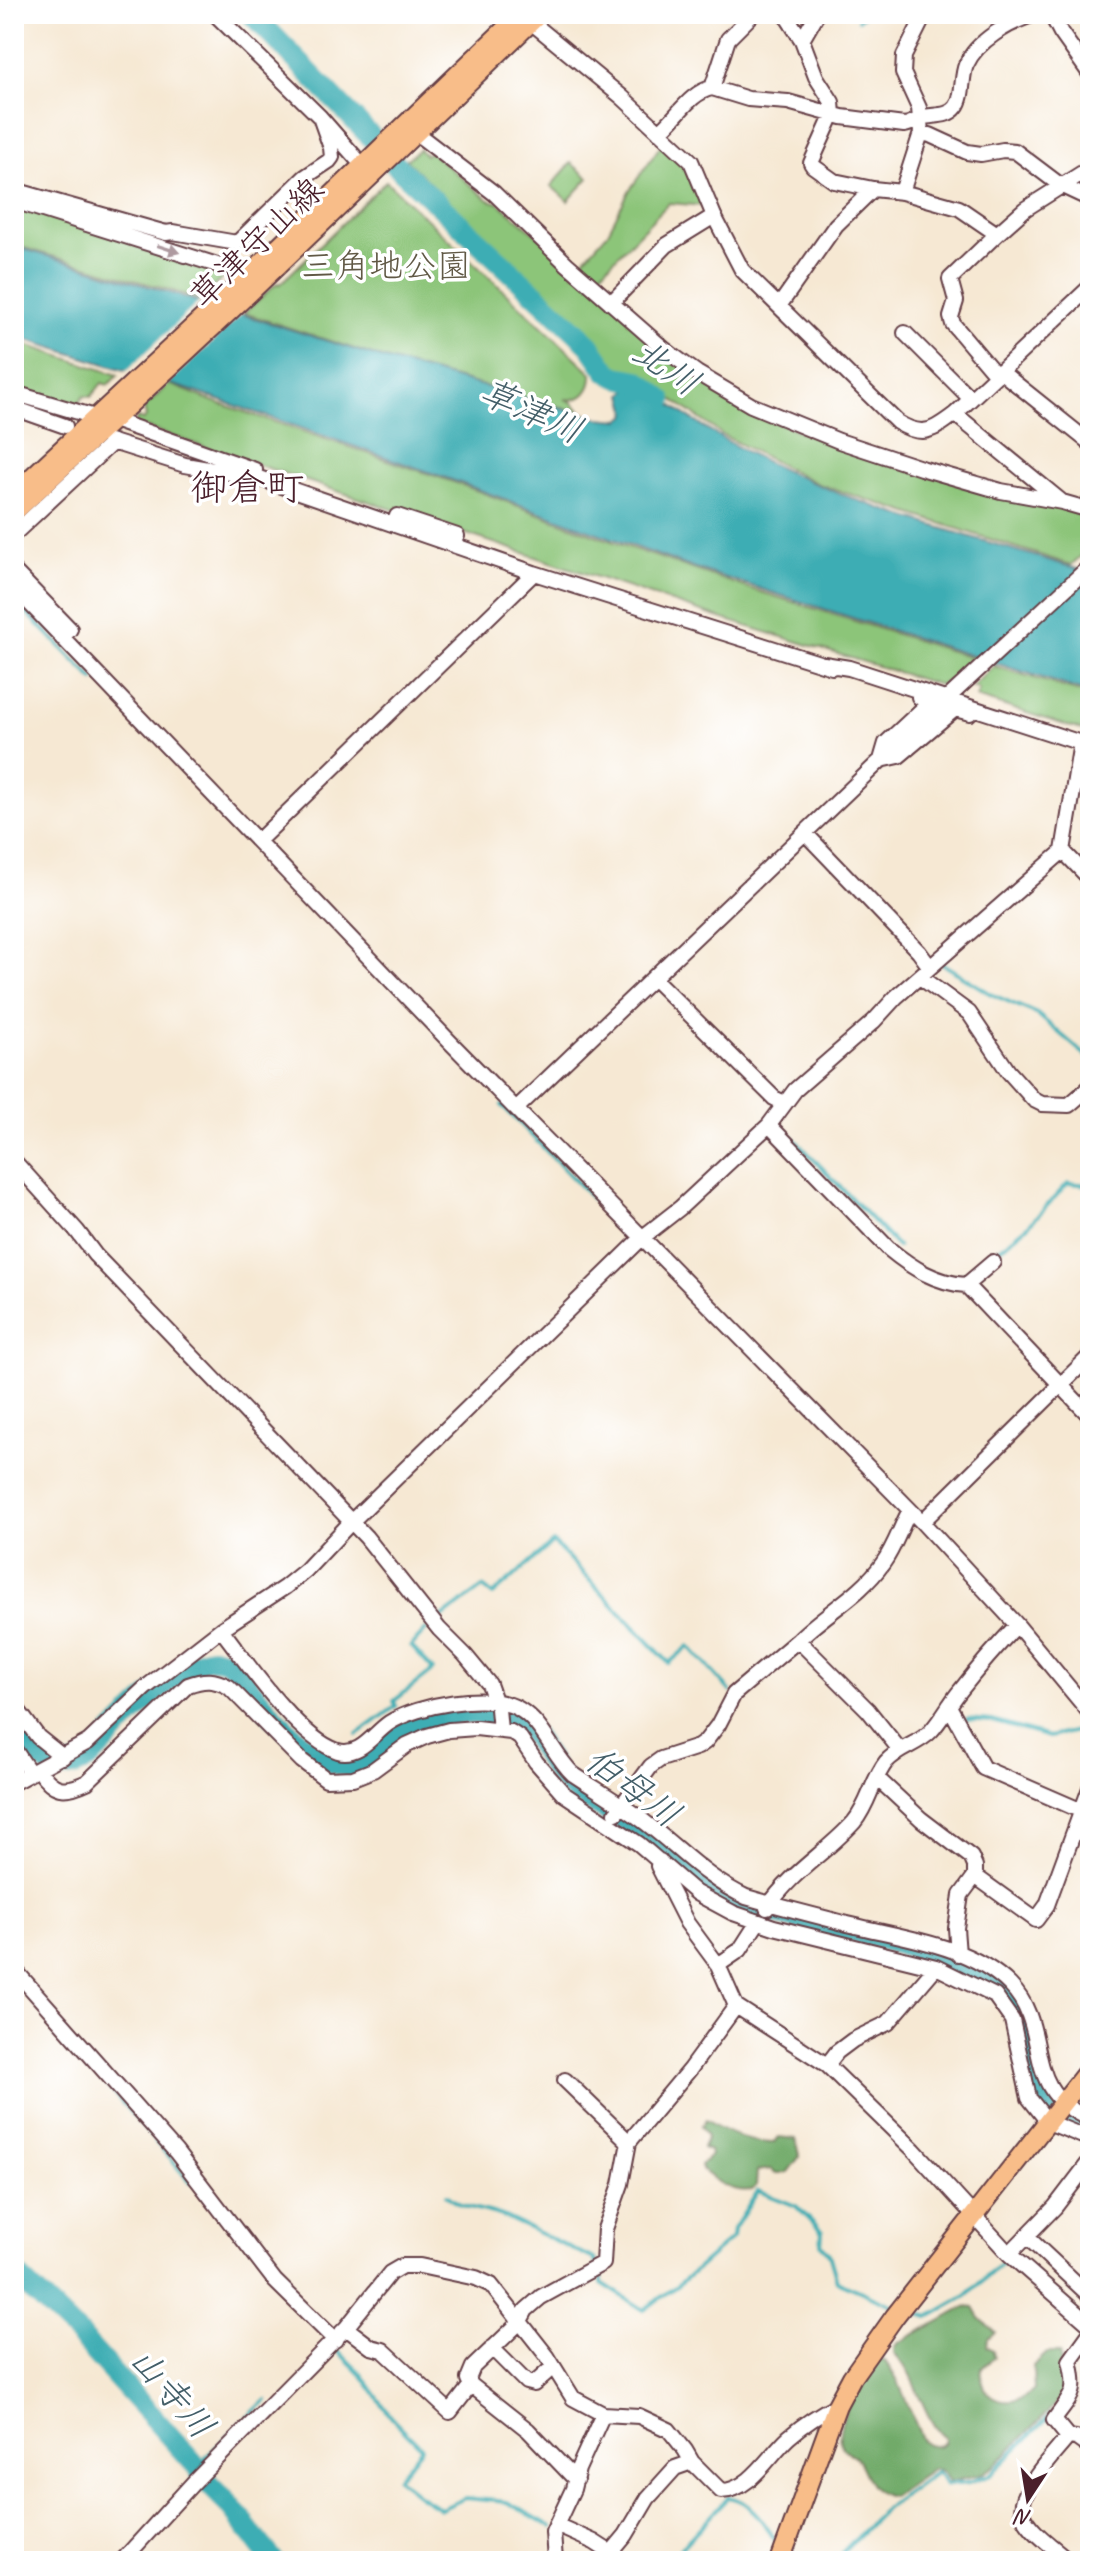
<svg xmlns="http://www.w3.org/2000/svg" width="1104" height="2575" font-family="Caveat,'Klee One',sans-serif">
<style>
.green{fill:#8cc579;stroke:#6b7252;stroke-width:2}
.forest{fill:#71aa69;stroke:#5e644a;stroke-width:2}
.water{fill:#3cadb4;stroke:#436670;stroke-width:2}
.pier{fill:#f6e8d3}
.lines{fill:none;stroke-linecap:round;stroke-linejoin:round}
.stream{stroke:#3cadb4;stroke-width:4}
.river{stroke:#3cadb4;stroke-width:22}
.minor-casing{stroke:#643d44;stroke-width:18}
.major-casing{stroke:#643d44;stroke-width:22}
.minor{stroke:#fff;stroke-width:14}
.major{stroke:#f8bd89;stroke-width:18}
.oneway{fill:#ae9aa0}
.labels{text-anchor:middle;stroke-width:7;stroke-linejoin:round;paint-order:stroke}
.street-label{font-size:34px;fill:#4a1f2b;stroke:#fff}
.park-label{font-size:34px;fill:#615946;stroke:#fff}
.water-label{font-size:36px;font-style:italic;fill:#445f69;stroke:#fff}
.quarter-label{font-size:38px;fill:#4a1f2b;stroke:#fff}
</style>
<rect width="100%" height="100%" fill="#fff"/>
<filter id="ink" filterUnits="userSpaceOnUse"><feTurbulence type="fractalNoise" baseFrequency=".0125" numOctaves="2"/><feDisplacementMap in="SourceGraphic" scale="16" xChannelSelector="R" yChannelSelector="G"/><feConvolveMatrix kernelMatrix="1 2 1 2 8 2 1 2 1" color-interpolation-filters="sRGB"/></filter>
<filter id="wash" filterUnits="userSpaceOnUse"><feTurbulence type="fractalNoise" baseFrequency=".006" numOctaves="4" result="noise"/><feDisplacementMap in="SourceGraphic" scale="32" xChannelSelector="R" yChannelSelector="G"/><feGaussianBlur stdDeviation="1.8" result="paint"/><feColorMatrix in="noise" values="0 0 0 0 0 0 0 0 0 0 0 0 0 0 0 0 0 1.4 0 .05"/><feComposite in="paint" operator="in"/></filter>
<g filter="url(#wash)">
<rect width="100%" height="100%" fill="#f6e8d3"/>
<!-- green -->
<path class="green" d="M663,142L681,161L706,206L669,203L596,278L580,264L608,232L629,191Z
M419,149L425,155L430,152L489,200L499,203L741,406C851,459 973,483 1090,515V548L1071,565L818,484L724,436L637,374H618L609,367L599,346L406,160Z
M571,163L589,178L568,201L551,186Z
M386,181L592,373C593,390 582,402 565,399L572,402L583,413L388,360L244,313L277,283L280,284Z
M14,204L231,271L200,299L14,245Z
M14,341L118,375L108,385L102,383L91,397L84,396L76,406L14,388Z
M169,384L212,401L459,484L625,546L745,587L973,658L951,680L939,685L720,618L135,424L137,418L143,420L146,417L144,408Z
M994,666L1090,695V733L976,697L979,689L972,687Z"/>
<!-- forest -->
<path class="forest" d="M706,2120C726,2133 750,2143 773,2143L779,2137L796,2139L800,2156L787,2173H775L771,2169L757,2171L756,2186L752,2190C729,2193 718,2182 701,2169L700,2165L710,2156V2151L703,2148L707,2136L701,2126Z
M966,2307L974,2308L980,2318L995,2332L988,2338L987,2346L993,2350L994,2357L982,2368C978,2402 1012,2411 1034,2390L1033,2366L1047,2353H1059L1066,2384L1064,2394L1058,2402L994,2466L980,2475L949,2482L942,2471L933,2469L892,2497C872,2495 867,2479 860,2464C855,2454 843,2452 840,2441C836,2428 856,2383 865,2372C869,2367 875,2363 880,2360L885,2361L897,2379L922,2439L927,2444L938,2446L944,2443L945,2438C923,2420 917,2375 894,2353V2347L898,2343Z"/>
<!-- water -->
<path class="water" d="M14,246L254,318L388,360L599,418L620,420L626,416L627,410L623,394L639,379C767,490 933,523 1090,573V693L685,565L458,482L190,390L14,336Z"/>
<!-- pier -->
<path class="pier" d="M203,298L245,311L165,387L123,374Z"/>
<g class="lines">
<!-- stream -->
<path class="stream" d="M858,20L865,14
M14,600L94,680
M941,963L991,994L1037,1014L1090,1059
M502,1105L625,1232L631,1231
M777,1121L898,1247
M958,1277L972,1271L1028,1226L1068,1183L1090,1185
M441,1618L483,1587L493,1595L553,1542L669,1663L689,1646L730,1691
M967,1719L992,1721L1049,1737L1090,1728
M358,1734L396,1706L394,1701L433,1670L411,1646L426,1630
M101,2078L191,2183
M447,2195C462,2210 488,2209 507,2218L594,2259L602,2275V2283L644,2310L683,2281L733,2237L734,2229L758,2191L796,2206L822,2232L821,2244L829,2254L837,2281L896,2307
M388,2269L399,2255
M909,2310L929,2317L966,2296L1009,2256
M334,2347L361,2374L392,2418L422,2448L397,2478L420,2496L441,2509L465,2498L507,2502L552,2527
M206,2465V2457L266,2400
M669,2561L728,2497C752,2500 767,2528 779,2546
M834,2561L885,2509L935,2473L939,2474L946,2485L968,2483L990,2475L1051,2415"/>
<!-- river -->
<path class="river" d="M252,14L371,137
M378,146L401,170L588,343L608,372L617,377L638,381L662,400
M14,1726C34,1754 53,1783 90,1758C113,1734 179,1660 212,1658C218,1658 224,1659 230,1663C239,1670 246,1684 254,1693C273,1717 310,1759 341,1765C370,1771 397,1732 423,1722C448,1712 479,1712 505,1716C533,1720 543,1757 559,1776C579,1799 608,1809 633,1826C662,1847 687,1875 717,1894C733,1905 776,1914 796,1919C863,1935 936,1947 994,1986C1018,2003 1026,2032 1028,2059C1029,2065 1028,2072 1030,2078C1037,2106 1065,2121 1090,2130
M14,2273L78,2334L192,2461L210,2485L230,2505L273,2561"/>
</g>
</g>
<g filter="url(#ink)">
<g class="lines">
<!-- minor casing -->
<g class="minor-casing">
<path id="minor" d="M215,14L320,117L363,166
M785,14L802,40L816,77L832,102L833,114L811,163L813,166L834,181L873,189L902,192L959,208L997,234L1025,209L1090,168
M1051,14L1061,33L1090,74
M525,17L622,97L691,161L714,216L742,270L897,422C922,438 933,431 955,414L1090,287
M802,40L817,14
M712,88L728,39L753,14
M659,132C676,119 690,92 712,88L748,99L788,102L842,117L904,125C911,124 915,121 921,118C932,114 948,118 956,107C964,97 961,77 966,65C977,40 1010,22 1035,14
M416,133L494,193L567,264L664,349L697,373L751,405L839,441L921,468L1001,491L1062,502
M921,133L930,135L967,152L981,154L1003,150L1015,151L1060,185L1090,199
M14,190L166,233L173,232L237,243L305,177L329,161L332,157L331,148L320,117
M902,192L921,133L919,108L903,73L904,56L925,14
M14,201L249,275
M611,303L667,245L714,216
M779,306L836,225L873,189
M905,333L971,399
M1000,371L1090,443
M996,375L953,324L951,317L956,301L950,279L997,234
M14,393L95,417
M14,408L65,426
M955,414L1062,502L1090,510
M113,420L255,470
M109,441L185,465L259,478L534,573L832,667
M397,516L457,536
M14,534L113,442
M14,571L70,629L62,638
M14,587L450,1042L922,1522L1017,1625L1090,1713
M919,697L931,701L886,743L881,760L899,756L955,709L970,713
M805,833L919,952L930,967
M258,841L534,573
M1063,851L1090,879
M920,977L969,1013L1008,1071L1034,1100L1042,1104L1069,1105L1090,1087
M653,978L774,1098L784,1103
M517,1108L881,760L1090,566
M769,1125L889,1249C912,1268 936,1283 966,1285L993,1262
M14,1161L77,1231L95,1255L366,1537L439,1629L465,1655L489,1684L498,1709L500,1730
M966,1285L1090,1416
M922,1522L1090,1356
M221,1629C246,1662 299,1739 338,1751C360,1757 373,1734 389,1723C418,1705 488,1691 519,1709C543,1723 553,1755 573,1774C597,1790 623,1805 646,1823C680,1849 707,1879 746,1897C781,1907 817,1916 852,1925C904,1938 970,1945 1010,1985C1054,2030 1018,2089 1090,2119
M798,1640C825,1613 861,1595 883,1563C894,1548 900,1529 909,1512
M14,1705L38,1737L63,1757
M949,1706L983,1768L1082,1811
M14,1749L30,1773
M39,1770C53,1791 64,1793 87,1782L188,1685C204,1679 214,1679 229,1687L302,1761L326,1779L353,1778L373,1770L407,1745L427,1736L449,1730L476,1728L511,1732L520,1738L536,1762L564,1794L639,1844L696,1893L733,1913L774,1927L936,1967L995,1996L1012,2020L1029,2098L1048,2122L1090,2139
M877,1778L921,1819L971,1857L975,1866V1876L961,1895L956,1928L958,1954
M14,1782L88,1742L145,1688L221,1629L285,1587L306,1570L352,1521L643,1237L680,1208L769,1125L795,1090L874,1021L896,997L1063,851L1081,743L849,668L824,664
M616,1813L651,1766L661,1759L698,1747L705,1742L718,1725L734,1694L798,1640L868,1710L900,1750
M660,1861L658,1866L687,1923L718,1965L736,2006L827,2065L914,2150L1009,2254L1090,2325
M975,1876L1036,1920L1047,1905L1090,1788
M767,1908C792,1871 825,1854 854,1822C869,1804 872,1780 886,1762C899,1747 918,1745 931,1731C942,1719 950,1703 960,1691C978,1668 997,1646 1017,1625
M718,1965L740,1950L758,1922
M14,1969L176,2152L275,2281L335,2340
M827,2065L837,2052L853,2040L888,2023L936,1967
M565,2080L629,2142
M1026,2236L1090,2296
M1009,2254L1055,2207L1090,2161
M346,2328L371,2347L383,2350L450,2412L471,2385
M492,2348L526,2382L534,2384L553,2367
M1068,2437L1076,2438L1090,2448
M576,2480L528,2430L471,2385L468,2379L473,2367L519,2323L526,2310L541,2297L603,2263L605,2229L621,2184L629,2142L690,2069L736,2006
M556,2525L594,2542L611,2553
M122,2561L194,2482L346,2328L390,2273L402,2266H420L476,2278L491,2285L547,2356L573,2398L603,2414L639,2416L669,2430L685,2450L692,2462L721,2491C750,2491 769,2455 789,2437C804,2424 819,2414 837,2405
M555,2561L553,2532L573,2489L578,2469L603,2414
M609,2561L611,2553L626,2535L648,2498L675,2468L692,2462
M1069,2561C1055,2548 1033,2534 1024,2517C1013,2495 1055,2454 1068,2437L1054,2420C1072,2395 1078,2393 1070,2361L1090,2333
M1088,2561L1090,2559"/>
</g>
<!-- major casing -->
<g class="major-casing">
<path id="major" d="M14,494L249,275L521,14
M14,512L249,293L539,14
M780,2561L837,2405L852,2377L895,2316L1090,2068"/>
</g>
<!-- minor -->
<use href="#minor" class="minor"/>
<!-- major -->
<use href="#major" class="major"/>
</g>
<!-- one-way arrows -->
<defs><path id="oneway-solid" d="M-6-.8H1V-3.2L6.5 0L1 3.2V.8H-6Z" transform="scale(2)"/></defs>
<use class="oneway" href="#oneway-solid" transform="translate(168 249) rotate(18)"/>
</g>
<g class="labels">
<!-- street labels -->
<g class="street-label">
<text transform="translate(256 242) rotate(-44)" y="12">草津守山線</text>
</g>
<!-- park labels -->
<g class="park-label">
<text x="386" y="277">三角地公園</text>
</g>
<!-- water labels -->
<g class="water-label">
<text transform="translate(667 366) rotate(34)" y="13">北川</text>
<text transform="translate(532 410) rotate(24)" y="13">草津川</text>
<text transform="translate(634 1786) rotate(37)" y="13">伯母川</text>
<text transform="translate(173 2392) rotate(49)" y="13">山寺川</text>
</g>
<!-- quarter labels -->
<g class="quarter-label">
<text x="247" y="500">御倉町</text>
</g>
</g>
<!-- margin -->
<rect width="1104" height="2575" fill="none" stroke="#fff" stroke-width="48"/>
<!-- north arrow -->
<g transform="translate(1028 2499) rotate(192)" stroke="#ffffff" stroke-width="6" paint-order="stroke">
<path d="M0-6L14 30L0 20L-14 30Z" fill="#4a1f2b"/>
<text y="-12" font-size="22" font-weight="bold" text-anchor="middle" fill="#4a1f2b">N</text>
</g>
</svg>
